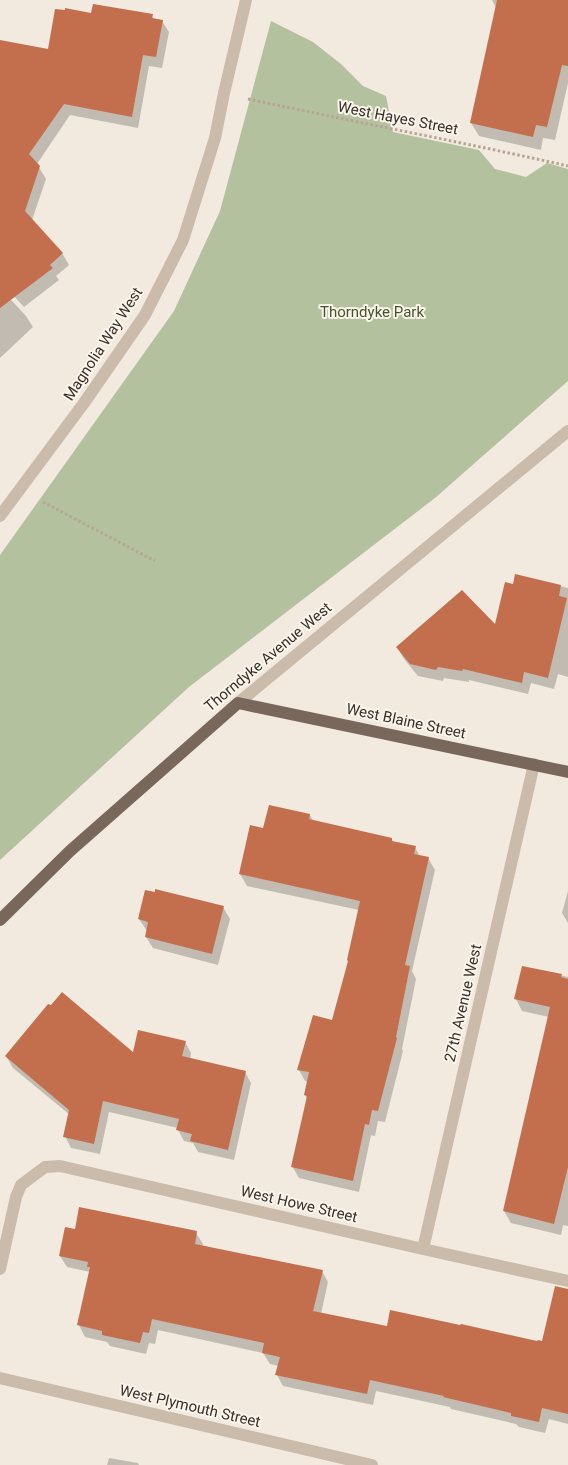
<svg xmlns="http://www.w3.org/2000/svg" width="568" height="1465" font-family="Roboto,sans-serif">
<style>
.green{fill:#b4c19f}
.shadow{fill:#0003}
.building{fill:#c36e4c}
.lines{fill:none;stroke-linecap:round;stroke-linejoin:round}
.path{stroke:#b6a595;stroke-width:3;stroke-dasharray:2.5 2.5;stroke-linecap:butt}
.minor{stroke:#cabbaa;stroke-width:12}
.major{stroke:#7a675b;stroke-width:12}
.labels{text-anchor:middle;stroke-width:4;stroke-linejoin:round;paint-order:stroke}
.street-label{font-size:15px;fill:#382f2a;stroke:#faf4eb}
.park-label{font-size:15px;fill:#45562e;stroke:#faf4eb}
</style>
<rect width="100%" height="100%" fill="#f2eadf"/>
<!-- green -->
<path class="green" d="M271,21L313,42L341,64L363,86L386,96L393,132L479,150L495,169L526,177L547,163L568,169V381L435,498L189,687L0,860V555L174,311L220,211Z"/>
<!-- shadow -->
<path class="shadow" d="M492,0H568V83L555,140L543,138L541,150L479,136L471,123L496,8Z
M92,14L152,16L155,20L162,21L169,32L162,68L149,66L138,128L70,115L37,164L46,179L32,220L62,253L69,265L56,276L59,280L24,307L0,281V41L49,50Z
M0,288L26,316L33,327L0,358Z
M516,575L568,588V677L558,674L554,689L531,683L528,694L469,680V682L444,678L443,681L418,676L404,659L397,647L496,627L514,585Z
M310,815L313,821L392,839L393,842L415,847L420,857L428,858L435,870L412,971L416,979L402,1049L403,1051L385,1122L378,1121L375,1136L371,1135L359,1192L299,1178L292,1166L307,1099L305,1095L308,1082L305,1081L299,1070L333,1021L349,962L359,910L247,886L240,874L264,829Z
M568,891V923L562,913Z
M223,907L230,919L218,965L153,948L146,937L147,931L139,919Z
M523,967L568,977V1226L563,1225L561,1235L511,1223L504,1211L549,1017L522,1011L516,999Z
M185,1042L191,1053L190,1060L245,1072L251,1083L234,1160L198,1152L193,1143L184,1141L178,1130V1128L109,1112L100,1154L71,1148L65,1136L70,1115L13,1068L6,1056L134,1054Z
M76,1231L196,1233L203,1244V1246L322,1271L328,1282L321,1314L388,1328L538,1343L568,1347V1424L549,1419L545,1433L519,1427L516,1424L451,1409L450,1407L376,1391L373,1405L283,1386L277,1375L279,1366L270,1364L263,1353L158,1330L155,1344L149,1343L146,1354L110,1346L107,1342L85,1337L79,1325L90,1272L67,1267L60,1256Z
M109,1458L138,1463L139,1465H107Z"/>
<!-- building -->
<path class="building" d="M497,0H568V66L562,65L547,127L536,125L533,137L470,123Z
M93,4L153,14L152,18L163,20L156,57L143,55L132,117L64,104L29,154L40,166L25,211L63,253L50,265L53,268L0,308V40L48,49L55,9L65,10V8L91,13Z
M515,574L561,585L559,596L567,598L548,678L524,672L522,683L463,669L462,671L438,667L436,670L410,664L396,647L462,590L495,624L505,582L513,584Z
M269,805L310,814L309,819L392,838V841L416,846L414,854L429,857L405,965L410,966L396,1037L397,1038L378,1111L372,1110L369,1125L365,1124L353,1181L291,1167L307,1096L304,1095L309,1072L297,1070L313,1015L332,1020L348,961L347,960L360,901L239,874L250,825L263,828Z
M155,889L224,906L212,954L145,937L148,922L138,919L145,890L155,892Z
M522,966L562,974L561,977L568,979V1167L554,1224L503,1211L550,1007L514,999Z
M62,992L133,1052L138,1030L186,1041L182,1056L246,1071L228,1150L190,1141L192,1134L176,1130L179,1119L103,1101L94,1144L63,1137L69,1110L5,1056L48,1004L51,1005Z
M79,1207L197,1231L195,1244L323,1270L313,1311L387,1326L390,1310L460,1325L461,1324L537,1341L538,1340L542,1341L555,1286L568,1289V1414L542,1408L539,1422L511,1416V1413L443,1397L444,1396L370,1380L367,1394L275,1375L280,1357L262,1353L264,1343L152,1319L149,1333L143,1332L140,1343L102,1335V1331L77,1325L90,1267H87L88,1262L59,1256L65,1227L75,1229Z"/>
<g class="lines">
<!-- path -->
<path class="path" d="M248,99C355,122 462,142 568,166
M43,502L155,561"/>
<!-- minor -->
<path class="minor" d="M0,516L84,403L145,315L183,240L215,138L224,93L246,0
M238,703L568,431
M423,1249L534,764
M0,1269L16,1197L21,1185L45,1167L60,1166L423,1249L568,1281
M0,1378L372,1465"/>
<!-- major -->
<path class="major" d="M0,920L70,851L238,703L568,772"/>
</g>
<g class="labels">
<!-- street labels -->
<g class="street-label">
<text transform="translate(398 118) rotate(11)" y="5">West Hayes Street</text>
<text transform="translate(103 344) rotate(-57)" y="5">Magnolia Way West</text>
<text transform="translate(268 657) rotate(-40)" y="5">Thorndyke Avenue West</text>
<text transform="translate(406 721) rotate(12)" y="5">West Blaine Street</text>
<text transform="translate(463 1003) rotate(-77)" y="5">27th Avenue West</text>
<text transform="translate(299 1204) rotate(13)" y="5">West Howe Street</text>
<text transform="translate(190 1406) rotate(13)" y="5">West Plymouth Street</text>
</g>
<!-- park labels -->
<g class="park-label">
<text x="372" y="317">Thorndyke Park</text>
</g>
</g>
</svg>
